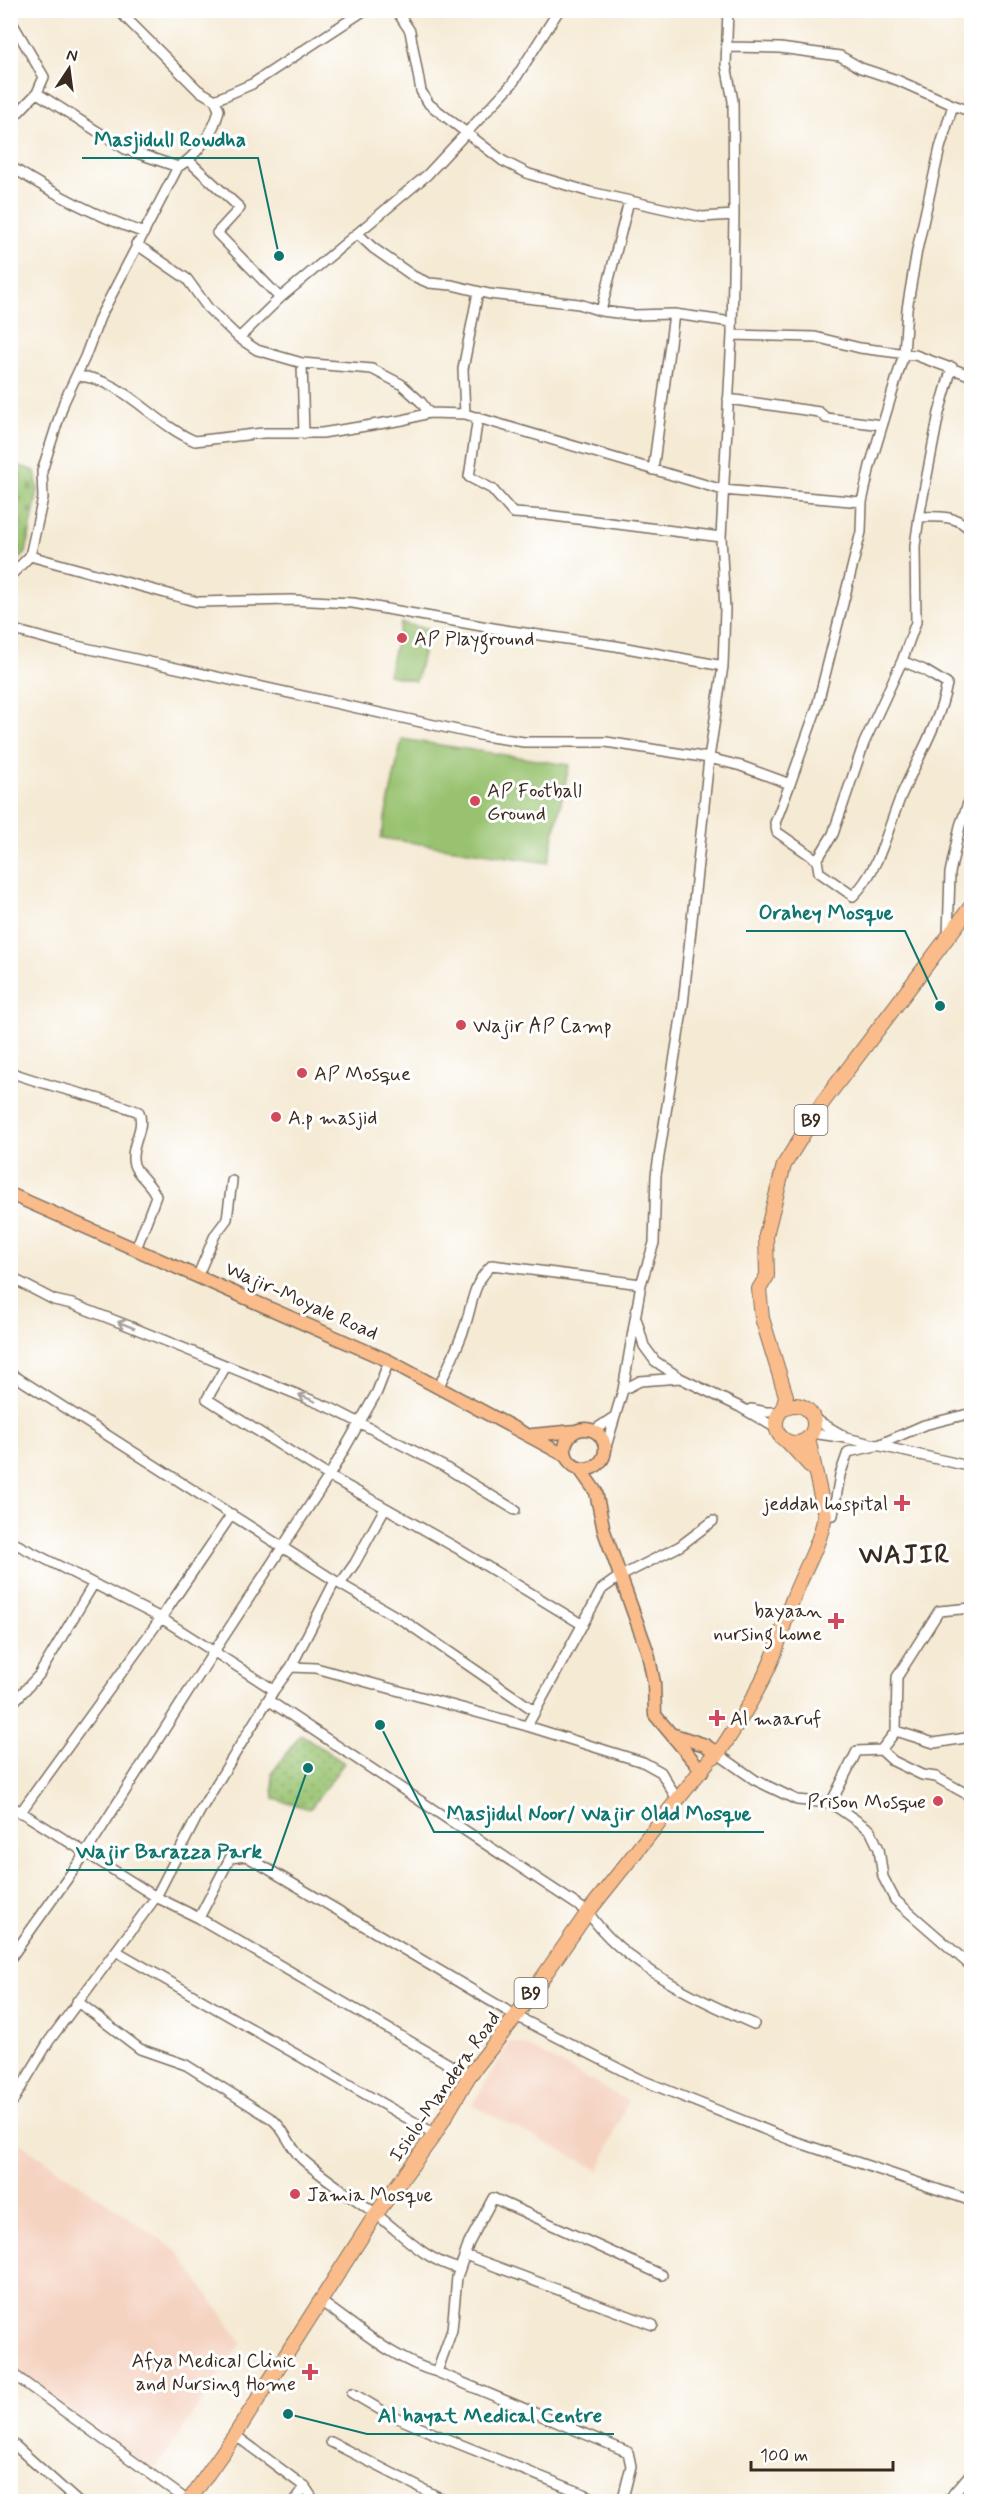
<svg xmlns="http://www.w3.org/2000/svg" width="982" height="2512" font-family="Mynerve,sans-serif">
<style>
.built{fill:#f5d3c1}
.cemetery{fill:url(#cemetery-stones);stroke:#6a7646;stroke-width:1.5}
.park{fill:url(#park-dots);stroke:#6a7646;stroke-width:1.5}
.pitch{fill:#98c26f;stroke:#6a7646;stroke-width:1.5}
.lines{fill:none;stroke-linecap:round;stroke-linejoin:round}
.minor-casing{stroke:#7c6d5e;stroke-width:12}
.major-casing{stroke:#7c6d5e;stroke-width:15}
.highway-casing{stroke:#7c6d5e;stroke-width:16}
.minor{stroke:#fff;stroke-width:9}
.major{stroke:#f9bc8a;stroke-width:12}
.highway{stroke:#f9bc8a;stroke-width:14}
.oneway{stroke:#a79f9a}
.poi-dot{fill:#d1495b;stroke:#fff;stroke-width:2}
.labels{text-anchor:middle;stroke-width:6;stroke-linejoin:round;paint-order:stroke}
.shield{fill:#fff;stroke:#766a62;stroke-width:1.5}
.shield-label{font-size:18px;font-weight:bold;fill:#3b2a1e}
.poi-label{font-size:20px;fill:#3b2a1e;stroke:#fff;text-anchor:start}
.street-label{font-size:20px;fill:#3b2a1e;stroke:#fff}
.district-label{font-size:26px;font-weight:bold;letter-spacing:1.5px;fill:#3b2a1e;stroke:#fff}
.leader{fill:none;stroke:#0f766e;stroke-width:2}
.callout-dot{fill:#0f766e;stroke:#fff;stroke-width:2}
.callout-label{font-size:21px;text-anchor:middle;font-weight:bold;fill:#0f766e;stroke:#fff;stroke-width:6;stroke-linejoin:round;paint-order:stroke}
</style>
<defs>
<pattern id="cemetery-stones" width="16" height="16" patternUnits="userSpaceOnUse" patternTransform="scale(1.5)"><rect width="16" height="16" fill="#98c26f"/><path d="M2 7V4a2 2 0 0 1 4 0v3zM10 15v-3a2 2 0 0 1 4 0v3z" fill="#7d9e5b"/></pattern>
<pattern id="park-dots" width="8" height="8" patternUnits="userSpaceOnUse" patternTransform="scale(1.5)"><rect width="8" height="8" fill="#98c26f"/><path d="M2 2h.1M6 6h.1" fill="none" stroke="#7d9e5b" stroke-width="1.8" stroke-linecap="round"/></pattern>
</defs>
<rect width="100%" height="100%" fill="#fff"/>
<filter id="ink" filterUnits="userSpaceOnUse"><feTurbulence type="fractalNoise" baseFrequency=".0167" numOctaves="2"/><feDisplacementMap in="SourceGraphic" scale="12" xChannelSelector="R" yChannelSelector="G"/><feConvolveMatrix kernelMatrix="1 2 1 2 8 2 1 2 1" color-interpolation-filters="sRGB"/></filter>
<filter id="wash" filterUnits="userSpaceOnUse"><feTurbulence type="fractalNoise" baseFrequency=".008" numOctaves="4" result="noise"/><feDisplacementMap in="SourceGraphic" scale="24" xChannelSelector="R" yChannelSelector="G"/><feGaussianBlur stdDeviation="1.35" result="paint"/><feColorMatrix in="noise" values="0 0 0 0 0 0 0 0 0 0 0 0 0 0 0 0 0 1.4 0 .05"/><feComposite in="paint" operator="in"/></filter>
<g filter="url(#wash)">
<rect width="100%" height="100%" fill="#f5ead4"/>
<!-- built -->
<path class="built" d="M510,2042L525,2045L628,2101L599,2170L472,2105Z
M11,2137L176,2250L242,2342L154,2472L11,2368Z"/>
<!-- cemetery -->
<path class="cemetery" d="M14,464L35,471L38,490L26,553L11,567L10,468Z"/>
<!-- park -->
<path class="park" d="M301,1734L344,1763L310,1809L274,1799L272,1773Z"/>
<!-- pitch -->
<path class="pitch" d="M401,623L429,629L416,681L388,675Z
M402,739L569,765L548,863L381,838Z"/>
</g>
<g filter="url(#ink)">
<g class="lines">
<!-- minor casing -->
<g class="minor-casing">
<path id="minor" d="M396,10L410,31L421,91L429,104L503,161L529,174L590,192L702,217L734,215
M10,19L44,77L37,93L10,121
M727,47L780,48L840,56L861,68L897,80L953,105
M37,93L125,149L178,167
M215,100L252,84L365,10
M189,161L240,208L217,233L280,298
M10,166C52,193 96,216 142,232
M358,234L373,248L413,276L429,283L452,285L489,294L579,304L601,311L633,315L674,314L732,322
M136,244L187,279L208,308L239,338L257,350L302,363L372,369L401,384L421,402L429,413L465,414L723,490L862,502
M601,311L629,201
M732,335L815,337L860,348L915,355L972,376
M239,338L280,298L427,175L512,84L559,10
M302,363L304,434
M77,376C124,378 153,424 195,441L263,433H322L403,420L429,413
M728,399L819,412L826,418L882,425
M465,414L463,369L478,292
M478,417L469,477L492,489L513,513L546,515L721,537
M653,470L674,314
M919,517C938,516 961,515 972,533
M30,556L198,602L291,600L353,603L504,630L616,646L723,666
M10,576L30,556L43,498L42,471L64,402L85,357L100,317L178,167C196,157 215,130 219,110L215,100L198,90L118,10
M10,629L63,643L484,736L524,742H606L709,758L741,766L790,784L817,707L861,532L862,502L870,466L904,354L907,309L917,250L940,148L953,105L972,112
M790,784L775,823L777,832L817,860L819,872L853,896C880,869 887,830 901,796C917,759 939,725 947,684L924,670L902,661
M817,860L833,834L864,743L902,661L916,622L915,546L919,517L939,413L952,367
M948,936L950,873L960,826L972,792
M10,1072C53,1088 97,1096 139,1112C145,1129 132,1142 133,1159C133,1173 150,1181 156,1196L136,1249
M198,1275L215,1235L227,1219L232,1181
M10,1277L54,1300L72,1304L129,1326L333,1409L443,1466L515,1510
M637,1321L644,1346L655,1361L680,1378L740,1407L776,1428
M226,1366L207,1399L329,1476L455,1547L583,1625
M10,1373L340,1584L407,1623L535,1711
M439,1386C448,1367 457,1349 464,1329C473,1305 471,1285 492,1265L641,1284
M623,1390L640,1381L680,1378
M751,1409L766,1412H780
M813,1418L842,1435
M593,1431L614,1417
M812,1433L846,1438L972,1467
M605,1450L623,1390L641,1284L654,1243L656,1175L683,1005L709,758L723,666L725,609L721,537L732,335L734,215L733,101L726,65L728,10
M825,1515H833L840,1475L848,1452L876,1446L924,1425L972,1413
M10,1541L161,1618L274,1690
M340,1584L355,1563L385,1508
M291,1667L335,1581
M268,1700L588,1912C622,1964 698,2000 754,2024
M10,1706L39,1675L93,1585
M527,1726L602,1589L619,1577L680,1546L713,1521
M896,1731L934,1743L972,1737
M881,1750L893,1761L922,1775L936,1777L972,1797
M718,1754L755,1780L797,1800L831,1803L870,1830L879,1849L883,1877L895,1900L972,1967
M831,1803L857,1751L881,1750L896,1731L897,1677L939,1611L972,1608
M10,1805L156,1897L199,1918L469,2076
M20,1813L161,1618L232,1514
M199,1918L230,1858L246,1856L516,2016L639,2079L791,2140L972,2201
M116,1951L435,2134
M10,1959L85,1854L213,1653L329,1476L377,1392L389,1361
M77,2001L140,2049L186,2065L272,2119C286,2130 289,2147 302,2159C323,2178 349,2194 372,2211C403,2234 422,2259 460,2269
M10,2106L49,2041L156,1897L200,1811L274,1690L291,1667L316,1668L527,1726L643,1762L661,1772L678,1801
M465,2255L653,2325
M320,2301C358,2327 393,2360 437,2372L452,2330L457,2277L469,2243L493,2198L662,2275
M10,2372L188,2501
M437,2372L628,2452L631,2466L622,2502
M352,2393L386,2413L437,2435L604,2502
M235,2435L305,2487L315,2502
M10,2441L78,2502
M331,2442L448,2502
M294,2502L305,2487
M946,2502L972,2472"/>
</g>
<!-- major casing -->
<g class="major-casing">
<path id="major" d="M10,1194L389,1361L566,1456
M565 1449a20 20 0 1 1 40 0a20 20 0 1 1-40 0Z
M532,1435L576,1431
M579,1468L596,1492L604,1531L648,1653L654,1683L655,1715L702,1771
M674,1735L705,1745L718,1754"/>
</g>
<!-- highway casing -->
<g class="highway-casing">
<path id="highway" d="M776 1424a19 19 0 1 1 38 0a19 19 0 1 1-38 0Z
M783,1409L786,1396L762,1318L759,1289L767,1276L766,1235L784,1165L823,1102L972,905
M787,1441L814,1470
M188,2502L235,2435L376,2214L435,2134L469,2076L516,2016L588,1912L710,1759L718,1754C738,1724 757,1694 771,1662C780,1642 784,1621 792,1601C803,1571 820,1546 825,1515L808,1438"/>
</g>
<!-- minor -->
<use href="#minor" class="minor"/>
<!-- major -->
<use href="#major" class="major"/>
<!-- highway -->
<use href="#highway" class="highway"/>
</g>
<!-- one-way arrows -->
<defs><path id="oneway-shaft" d="M-6 0H5M1.5-3L5.5 0L1.5 3" fill="none" stroke-width="1.6" stroke-linecap="round" stroke-linejoin="round" transform="scale(1.5)"/></defs>
<g class="oneway">
<use href="#oneway-shaft" transform="translate(126 1325) rotate(-158)"/>
<use href="#oneway-shaft" transform="translate(307 1398) rotate(-157)"/>
</g>
</g>
<!-- markers -->
<g class="poi-dot">
<circle cx="402" cy="638" r="6"/>
<circle cx="475" cy="801" r="6"/>
<circle cx="461" cy="1025" r="6"/>
<circle cx="302" cy="1073" r="6"/>
<circle cx="276" cy="1117" r="6"/>
<path d="M899 1494h6v6h6v6h-6v6h-6v-6h-6v-6h6z"/>
<path d="M833 1612h6v6h6v6h-6v6h-6v-6h-6v-6h6z"/>
<path d="M714 1709h6v6h6v6h-6v6h-6v-6h-6v-6h6z"/>
<circle cx="938" cy="1801" r="6"/>
<circle cx="295" cy="2194" r="6"/>
<path d="M307 2363h6v6h6v6h-6v6h-6v-6h-6v-6h6z"/>
</g>
<g class="labels">
<!-- shield labels -->
<g class="shield">
<rect x="794.5" y="1105" width="33" height="30" rx="4.5"/>
<rect x="514.5" y="1978" width="33" height="30" rx="4.5"/>
</g>
<g class="shield-label">
<text x="811" y="1126">B9</text>
<text x="531" y="1999">B9</text>
</g>
<!-- poi labels -->
<g class="poi-label">
<text x="414" y="645">AP Playground</text>
<text x="487" y="797">AP Football<tspan x="487" dy="23">Ground</tspan></text>
<text x="473" y="1032">Wajir AP Camp</text>
<text x="314" y="1080">AP Mosque</text>
<text x="288" y="1124">A.p masjid</text>
<text x="888" y="1510" text-anchor="end">jeddah hospital</text>
<text x="822" y="1617" text-anchor="end">bayaan<tspan x="822" dy="23">nursing home</tspan></text>
<text x="730" y="1725">Al maaruf</text>
<text x="926" y="1808" text-anchor="end">Prison Mosque</text>
<text x="307" y="2201">Jamia Mosque</text>
<text x="296" y="2367" text-anchor="end">Afya Medical Clinic<tspan x="296" dy="23">and Nursing Home</tspan></text>
</g>
<!-- street labels -->
<g class="street-label">
<text transform="translate(302 1300) rotate(24)" y="7">Wajir-Moyale Road</text>
<text transform="translate(444 2086) rotate(-55)" y="7">Isiolo-Mandera Road</text>
</g>
<!-- district labels -->
<g class="district-label">
<text x="905" y="1563">WAJIR</text>
</g>
</g>
<!-- callouts -->
<path class="leader" d="M279 256L258 158H82M940 1006L905 931H746M380 1725L434 1832H764M308 1768L272 1870H66M288 2414L367 2434H614"/>
<g class="callout-dot">
<circle cx="279" cy="256" r="6"/>
<circle cx="940" cy="1006" r="6"/>
<circle cx="380" cy="1725" r="6"/>
<circle cx="308" cy="1768" r="6"/>
<circle cx="288" cy="2414" r="6"/>
</g>
<g class="callout-label">
<text x="170" y="146">Masjidull Rowdha</text>
<text x="826" y="919">Orahey Mosque</text>
<text x="599" y="1820">Masjidul Noor/ Wajir Oldd Mosque</text>
<text x="169" y="1858">Wajir Barazza Park</text>
<text x="490" y="2422">Al hayat Medical Centre</text>
</g>
<!-- margin -->
<rect width="982" height="2512" fill="none" stroke="#fff" stroke-width="36"/>
<!-- north arrow -->
<g transform="translate(69 69) rotate(13)" stroke="#ffffff" stroke-width="4.5" paint-order="stroke">
<path d="M0-4.5L10 22L0 15L-10 22Z" fill="#3b2a1e"/>
<text y="-9" font-size="16" font-weight="bold" text-anchor="middle" fill="#3b2a1e">N</text>
</g>
<!-- scale -->
<path d="M751 2461v9h142v-9" fill="none" stroke="#3b2a1e" stroke-width="3"/>
<text x="760" y="2461" font-size="18" fill="#3b2a1e" stroke="#ffffff" stroke-width="4.5" paint-order="stroke">100 m</text>
</svg>
